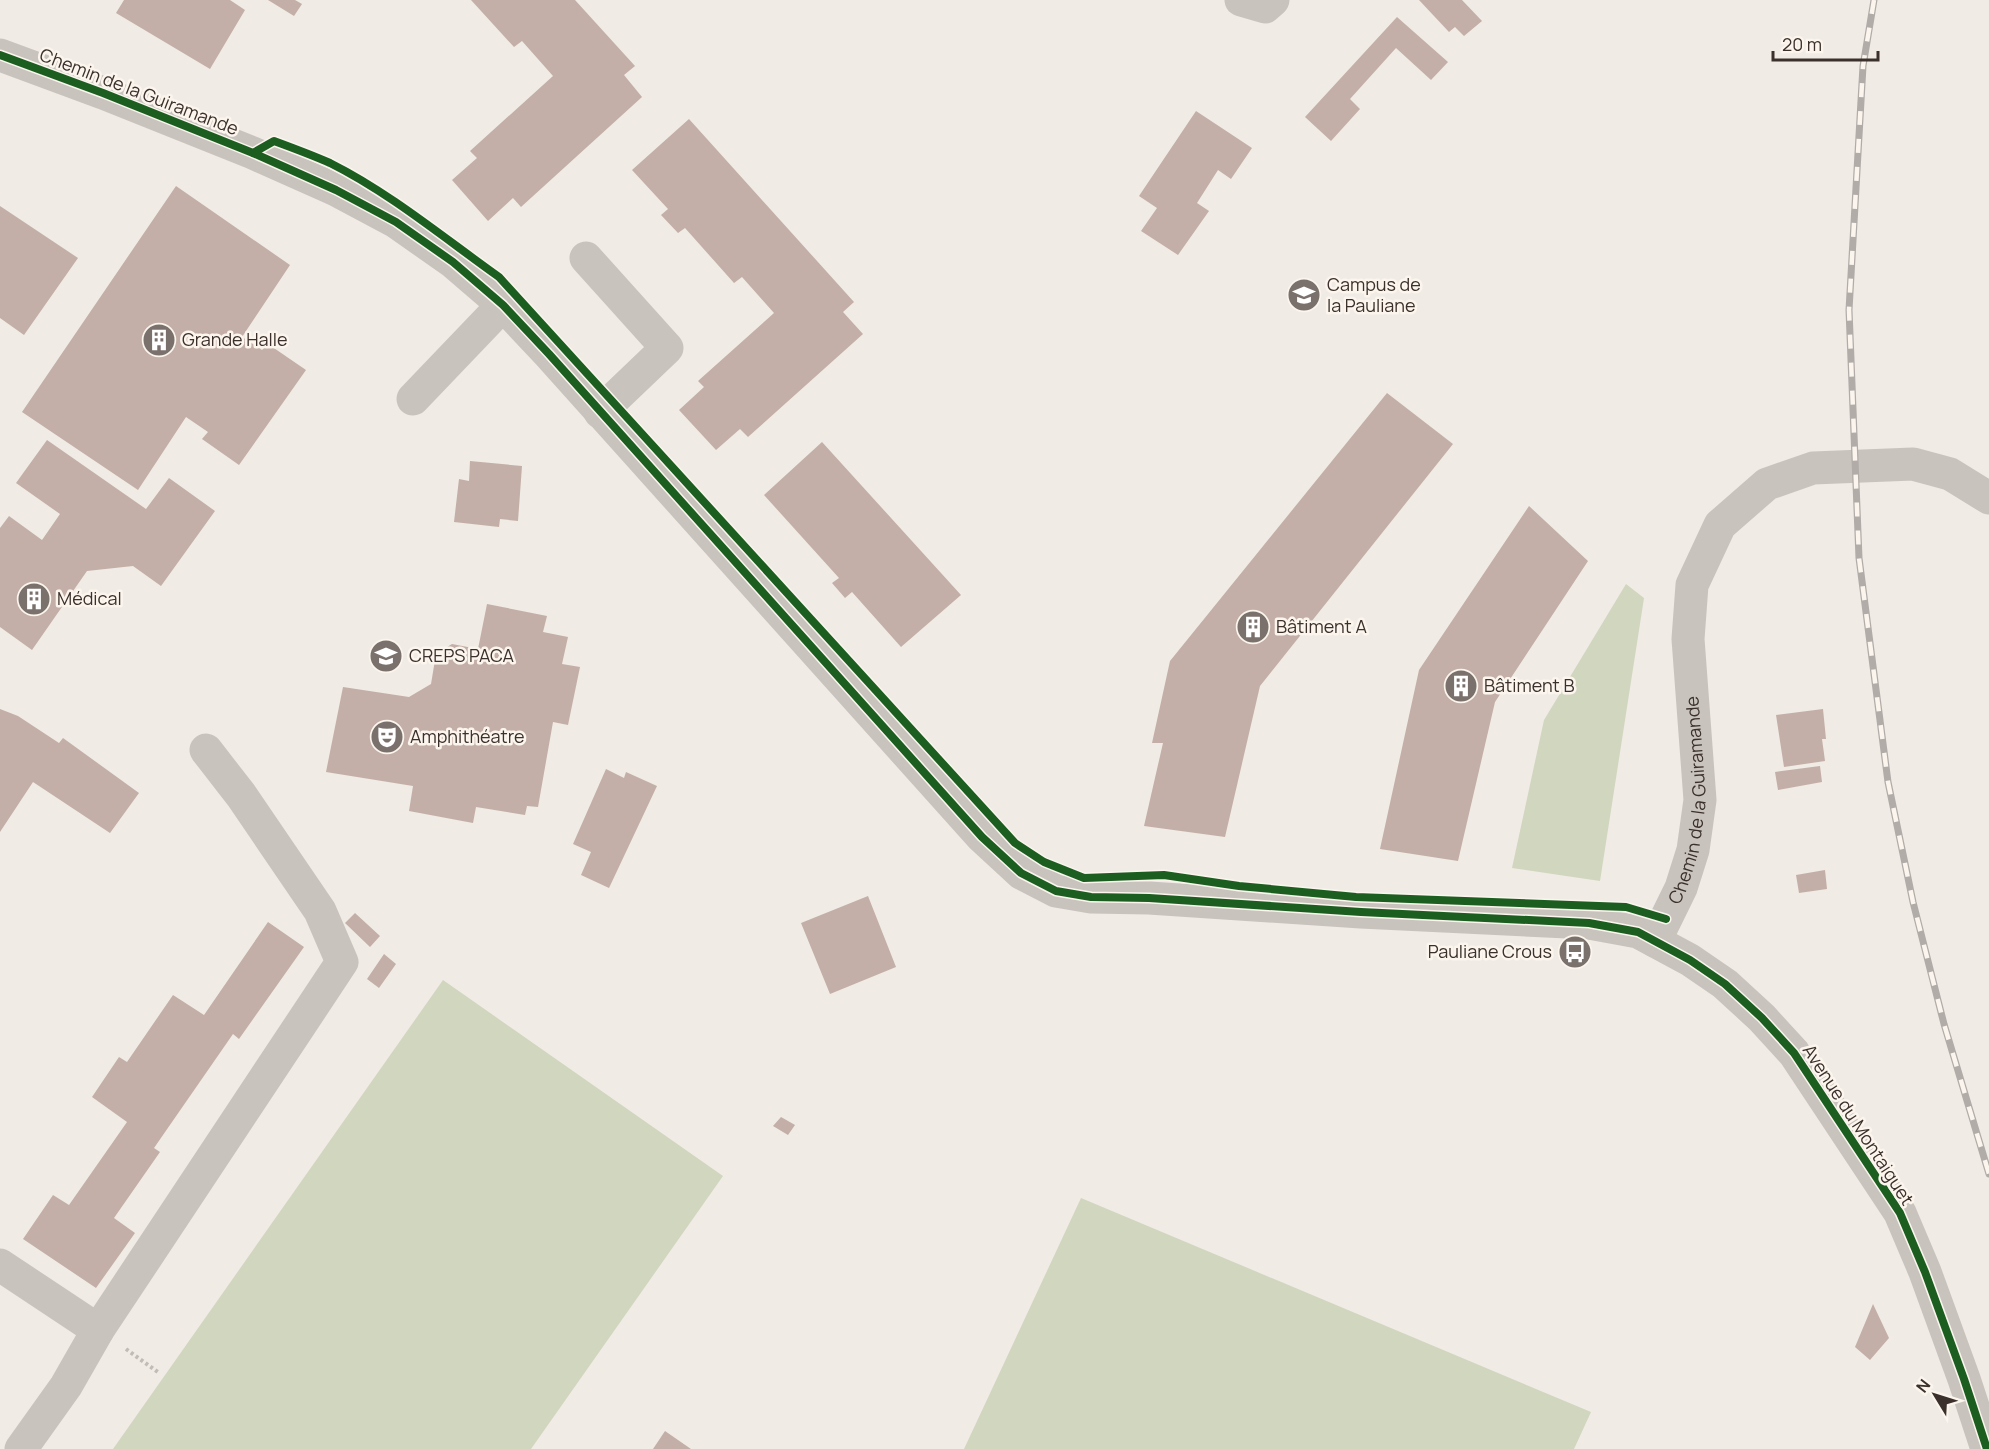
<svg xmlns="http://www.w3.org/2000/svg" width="1989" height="1449" font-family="Manrope,sans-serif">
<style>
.green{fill:#d1d6bf}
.building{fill:#c3afa7}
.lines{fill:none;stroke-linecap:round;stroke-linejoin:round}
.path{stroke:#c2bbb6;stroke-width:4;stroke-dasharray:3 3;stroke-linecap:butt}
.minor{stroke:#c9c3be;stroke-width:33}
.rail-casing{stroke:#b1aca8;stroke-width:7}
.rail{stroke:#fbf5ee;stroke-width:4.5;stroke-dasharray:14;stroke-linecap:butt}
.cycleway-casing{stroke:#fbf5ee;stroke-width:11}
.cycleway{stroke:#1b5e20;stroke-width:8}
.labels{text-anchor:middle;stroke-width:5;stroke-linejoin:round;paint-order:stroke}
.street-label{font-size:18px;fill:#3b302b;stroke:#fbf5ee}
.poi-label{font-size:18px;fill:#3b302b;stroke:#fbf5ee;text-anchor:start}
</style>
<rect width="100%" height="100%" fill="#f0ebe5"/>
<!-- green -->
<path class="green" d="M1626,584L1644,598L1600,881L1512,868L1544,720Z
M443,980L723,1176L531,1449H113Z
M1081,1198L1591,1412L1574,1449H964Z"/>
<!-- building -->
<path class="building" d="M124,0H230L245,10L210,69L116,13Z
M268,0H295L302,4L294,16Z
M471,0H575L635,66L624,75L642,97L521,207L513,198L488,221L452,180L477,158L470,151L553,76L522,41L514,47Z
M1419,0H1462L1482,21L1464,36L1455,27L1449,32Z
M1397,17L1448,62L1431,80L1396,48L1350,99L1360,109L1331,141L1305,117Z
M1196,111L1252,148L1231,179L1218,170L1197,203L1209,211L1178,255L1141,231L1157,208L1139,196Z
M689,119L854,302L843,312L863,334L748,437L740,429L716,450L679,410L704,387L698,381L774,313L742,277L734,283L685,228L678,233L661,215L668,209L632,170Z
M176,186L290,265L242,337L262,350L268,344L306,370L239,465L202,439L208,432L186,417L138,490L22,412Z
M0,206L78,258L24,335L0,318Z
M1387,393L1453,444L1260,686L1225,837L1144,826L1163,743H1152L1170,661Z
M47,440L146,509L169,478L215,511L161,586L133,566L87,571L32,650L0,627V528L9,516L42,540L60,514L16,483Z
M822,442L961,595L901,647L852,592L845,598L832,583L839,578L764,495Z
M470,461L522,466L518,521L500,519L499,527L454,522L459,479L469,481Z
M1529,506L1588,561L1495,702L1458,861L1380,849L1419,670Z
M487,604L547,616L543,632L568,637L562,664L580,667L568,725L553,722L538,807L527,806L525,815L476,807L473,823L409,811L413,786L326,772L343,687L409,697L431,684L436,654L452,644L478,649Z
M0,709L18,716L59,743L63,738L139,793L110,833L33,782L0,832Z
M1823,709L1826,739H1822L1825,761L1784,767L1776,715Z
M1820,766L1822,782L1778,790L1775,772Z
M606,769L624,778L626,772L657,786L609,888L581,875L591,852L573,844Z
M1825,870L1827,889L1799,893L1796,875Z
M868,896L896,967L830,994L801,923Z
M355,913L380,936L370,947L345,923Z
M268,922L304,947L239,1039L233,1034L154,1148L160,1152L114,1218L135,1233L96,1288L23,1239L53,1195L69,1205L127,1122L92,1097L119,1057L127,1062L173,995L204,1015Z
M384,954L396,964L379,988L367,979Z
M781,1117L795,1125L788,1135L773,1126Z
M1873,1304L1889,1338L1870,1360L1855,1347Z
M665,1431L691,1449H653Z"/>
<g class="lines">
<!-- path -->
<path class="path" d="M126,1349L158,1372"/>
<!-- minor -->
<g class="minor">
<path d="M1241,0L1265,7L1273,0"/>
<path d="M0,55L103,93L253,153L336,190L396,222L453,262L503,305L549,354L982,837L1021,873L1056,891L1091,897L1149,898L1361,912L1589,923L1638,932L1690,960L1725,984L1762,1018L1794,1053L1900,1213L1925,1272L1964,1379L1987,1449"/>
<path d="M586,258L667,348L600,412"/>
<path d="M413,399L503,305"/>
<path id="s1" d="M1655,941L1681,888L1693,850L1700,800L1688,639L1692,585L1720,525L1767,484L1813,468L1913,464L1950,474L1989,498"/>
<path d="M0,1265L98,1330L66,1386L21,1449"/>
<path d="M98,1330L342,962L320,911L241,795L206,750"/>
</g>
<!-- rail casing -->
<g class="rail-casing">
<path id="rail" d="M1874,0L1863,66L1849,310L1859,558L1888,782L1913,902L1944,1024L1989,1174"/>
</g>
<!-- rail -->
<use href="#rail" class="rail"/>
<!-- cycleway casing -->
<g class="cycleway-casing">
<path id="cycleway" d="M0,55L103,93L253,153L336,190L396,222L453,262L503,305L549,354L982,837L1021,873L1056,891L1091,897L1149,898L1361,912L1589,923L1638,932L1690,960L1725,984L1762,1018L1794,1053L1900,1213L1925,1272L1964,1379L1987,1449
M253,153L274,141C293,148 312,155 330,163C390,193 444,238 499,277L1015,843L1044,862L1084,878L1164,875L1239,886L1356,897L1626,907L1666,919"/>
</g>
<!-- cycleway -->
<use href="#cycleway" class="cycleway"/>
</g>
<!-- icons -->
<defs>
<g id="university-disc" transform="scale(1.725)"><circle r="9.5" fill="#7a716c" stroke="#fbf5ee"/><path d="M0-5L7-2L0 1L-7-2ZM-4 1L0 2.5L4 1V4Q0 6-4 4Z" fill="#fff"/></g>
<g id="building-disc" transform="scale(1.725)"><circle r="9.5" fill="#7a716c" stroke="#fbf5ee"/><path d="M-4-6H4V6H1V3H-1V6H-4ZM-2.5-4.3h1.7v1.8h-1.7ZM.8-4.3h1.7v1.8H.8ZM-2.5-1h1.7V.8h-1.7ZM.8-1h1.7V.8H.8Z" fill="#fff"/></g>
<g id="theatre-disc" transform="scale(1.725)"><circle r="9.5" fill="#7a716c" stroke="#fbf5ee"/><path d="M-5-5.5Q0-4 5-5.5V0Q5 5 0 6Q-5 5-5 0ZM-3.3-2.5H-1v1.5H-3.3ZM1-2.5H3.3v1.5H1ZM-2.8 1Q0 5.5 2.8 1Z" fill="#fff"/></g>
<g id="bus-disc" transform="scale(1.725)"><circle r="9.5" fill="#7a716c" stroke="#fbf5ee"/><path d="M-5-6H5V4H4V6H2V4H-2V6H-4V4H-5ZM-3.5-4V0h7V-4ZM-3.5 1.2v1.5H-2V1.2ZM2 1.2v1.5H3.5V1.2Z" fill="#fff"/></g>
</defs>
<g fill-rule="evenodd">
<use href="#university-disc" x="1304" y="295"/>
<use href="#building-disc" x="159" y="340"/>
<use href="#building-disc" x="34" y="599"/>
<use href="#building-disc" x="1253" y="627"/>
<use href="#university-disc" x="386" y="656"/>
<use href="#building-disc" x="1461" y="686"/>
<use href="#theatre-disc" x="387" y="737"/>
<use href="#bus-disc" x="1575" y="952"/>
</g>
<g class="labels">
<!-- street labels -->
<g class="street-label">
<text transform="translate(139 92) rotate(21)" y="6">Chemin de la Guiramande</text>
<text dy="6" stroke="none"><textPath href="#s1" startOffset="148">Chemin de la Guiramande</textPath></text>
<text transform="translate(1858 1125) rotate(57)" y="6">Avenue du Montaiguet</text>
</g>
<!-- poi labels -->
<g class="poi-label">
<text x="1327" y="291">Campus de<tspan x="1327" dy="21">la Pauliane</tspan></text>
<text x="182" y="346">Grande Halle</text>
<text x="57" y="605">Médical</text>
<text x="1276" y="633">Bâtiment A</text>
<text x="409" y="662">CREPS PACA</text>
<text x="1484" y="692">Bâtiment B</text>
<text x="410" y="743">Amphithéatre</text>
<text x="1552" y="958" text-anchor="end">Pauliane Crous</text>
</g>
</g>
<!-- north arrow -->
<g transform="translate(1935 1395) rotate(308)" stroke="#fbf5ee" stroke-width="4.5" paint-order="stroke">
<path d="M0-4.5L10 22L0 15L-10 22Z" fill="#3b302b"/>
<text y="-9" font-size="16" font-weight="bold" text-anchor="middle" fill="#3b302b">N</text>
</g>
<!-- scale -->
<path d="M1773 51v9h105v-9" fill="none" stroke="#3b302b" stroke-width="3"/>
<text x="1782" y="51" font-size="18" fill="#3b302b" stroke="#fbf5ee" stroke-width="4.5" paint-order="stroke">20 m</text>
</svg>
